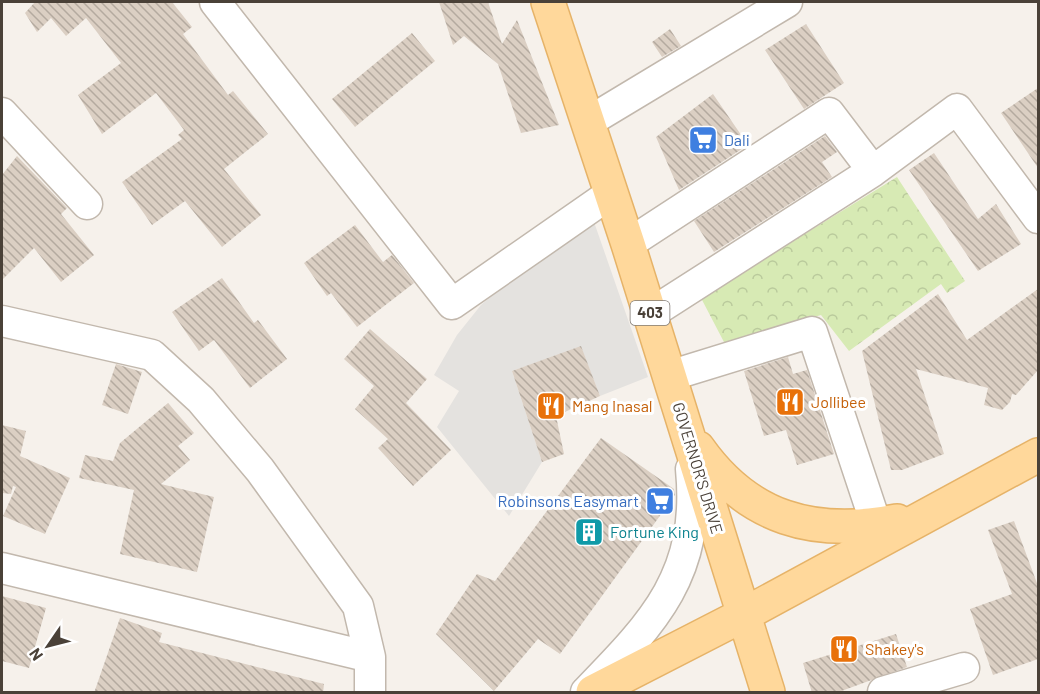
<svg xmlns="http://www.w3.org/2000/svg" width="1040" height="694" font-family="Barlow,sans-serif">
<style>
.forest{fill:url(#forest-crowns)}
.parking{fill:#e4e2df}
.building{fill:url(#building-back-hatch)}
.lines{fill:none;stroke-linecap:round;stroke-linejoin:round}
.minor-casing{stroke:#c2b8ad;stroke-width:33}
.major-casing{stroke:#e6b368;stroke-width:36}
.minor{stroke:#fff;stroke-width:30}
.major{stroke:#ffd89b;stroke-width:33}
.labels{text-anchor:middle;stroke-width:6;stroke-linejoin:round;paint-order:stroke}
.shield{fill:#fff;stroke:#807a74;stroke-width:1.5}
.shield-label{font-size:15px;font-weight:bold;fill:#4a4138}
.shop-label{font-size:16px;fill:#366cbe;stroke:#fff;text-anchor:start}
.food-label{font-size:16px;fill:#c56008;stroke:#fff;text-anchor:start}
.street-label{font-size:16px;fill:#4a4138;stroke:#fff}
.culture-label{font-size:16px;fill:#0d838f;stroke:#fff;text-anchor:start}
</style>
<defs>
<pattern id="forest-crowns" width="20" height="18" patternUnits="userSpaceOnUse" patternTransform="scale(1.5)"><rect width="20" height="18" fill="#d7eab4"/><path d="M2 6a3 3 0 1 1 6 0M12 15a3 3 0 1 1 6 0" fill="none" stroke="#baca9c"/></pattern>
<pattern id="building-back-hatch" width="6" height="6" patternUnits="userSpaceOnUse" patternTransform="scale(1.5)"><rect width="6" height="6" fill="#dbcfc3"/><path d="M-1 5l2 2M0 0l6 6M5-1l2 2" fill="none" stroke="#b4aa9f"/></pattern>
</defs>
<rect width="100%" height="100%" fill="#f6f1eb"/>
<!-- forest -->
<path class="forest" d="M897,177L965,281L947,293L941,284L849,351L821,315L725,344L701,298Z"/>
<!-- parking -->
<path class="parking" d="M594,222L648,377L600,396L581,347L512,371L542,462L509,516L437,427L459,391L434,375L457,335L481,305L511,279Z"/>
<!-- building -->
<path class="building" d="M35,2H172L192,27L183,34L228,95L233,91L268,134L224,169L261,215L222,247L185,201L152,225L122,182L182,139L178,135L184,130L156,93L102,134L78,95L121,63L86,18L66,36L51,18L37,32L25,13Z
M439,2H488L502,44L517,20L559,125L521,133L498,64L464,36L453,45Z
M806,24L844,83L804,109L765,50Z
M670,29L681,46L662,57L652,42Z
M412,33L435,61L355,127L332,99Z
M1038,88V168L1001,113Z
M713,94L748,145L679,190L656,137Z
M825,136L837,152L822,162L832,177L714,252L694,221Z
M934,153L978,219L996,204L1021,244L978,271L909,170Z
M17,156L67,208L61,214L94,255L61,282L34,248L2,280V175Z
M355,225L383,262L392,255L414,283L357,327L331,293L327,296L304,263Z
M222,278L254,323L258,320L287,359L250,388L214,340L199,351L172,312Z
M1038,289V370L1016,395L1012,394L1010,402L1002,410L984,405L988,388L916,369L944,454L902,470H891L862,351L938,294L967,340Z
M370,329L427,379L406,403L451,450L413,486L378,448L388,439L355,409L374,386L344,359Z
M581,346L600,396L556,416L564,454L542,462L512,371Z
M788,357L793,374L807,370L834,454L797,465L786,430L764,436L744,371Z
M116,364L142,372L128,414L102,405Z
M168,403L194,433L178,446L190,460L161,484L214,497L197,572L120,554L134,490L79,478L85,455L113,461L120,443Z
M2,425L26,431L20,456L70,478L45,534L3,516L16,487L13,486L11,494L2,493Z
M601,438L674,489L675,495L560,654L538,639L494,691L436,634L477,574L495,581Z
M1014,521L1038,586V659L993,675L970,609L1012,594L988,530Z
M2,596L46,608L29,668L2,661Z
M120,618L162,633L159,642L324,684L323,693H94Z
M896,634L907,667L836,693H812L803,663Z"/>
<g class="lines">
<!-- minor casing -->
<g class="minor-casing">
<path id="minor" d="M215,2L452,304L610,194
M2,113L87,204
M588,122L787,2
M628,244L829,113L873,171
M650,314L873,171L957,109L1038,218
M2,321L152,355L201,400L260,470L358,606L370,657V692
M669,376L812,332L881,539
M2,568L370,657
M586,692C655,621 701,574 691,469
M883,692L964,668"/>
</g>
<!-- major casing -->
<g class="major-casing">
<path id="major" d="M548,2L628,244L768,692
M698,448C748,519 814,537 897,521
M593,692L743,615L1038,455"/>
</g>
<!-- minor -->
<use href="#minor" class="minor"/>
<!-- major -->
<use href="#major" class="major"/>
</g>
<!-- icons -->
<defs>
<g id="supermarket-square" transform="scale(1.5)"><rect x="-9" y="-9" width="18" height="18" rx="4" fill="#3f7fe0" stroke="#fff"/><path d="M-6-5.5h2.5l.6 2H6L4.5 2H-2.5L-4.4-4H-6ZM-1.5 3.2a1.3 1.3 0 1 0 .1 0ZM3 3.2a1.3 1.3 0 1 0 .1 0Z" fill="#fff"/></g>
<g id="restaurant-square" transform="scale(1.5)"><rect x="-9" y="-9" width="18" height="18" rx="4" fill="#e8710a" stroke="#fff"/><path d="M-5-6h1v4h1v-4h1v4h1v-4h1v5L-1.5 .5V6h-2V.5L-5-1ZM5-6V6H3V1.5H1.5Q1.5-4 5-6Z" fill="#fff"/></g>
<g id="building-square" transform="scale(1.5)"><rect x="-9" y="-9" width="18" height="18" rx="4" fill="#0f9aa8" stroke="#fff"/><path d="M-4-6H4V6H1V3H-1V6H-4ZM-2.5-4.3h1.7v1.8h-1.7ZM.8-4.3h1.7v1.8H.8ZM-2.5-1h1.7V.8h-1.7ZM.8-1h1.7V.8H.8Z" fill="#fff"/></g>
</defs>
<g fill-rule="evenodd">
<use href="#supermarket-square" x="703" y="140"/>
<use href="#restaurant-square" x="790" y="402"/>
<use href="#restaurant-square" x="551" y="406"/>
<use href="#supermarket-square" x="660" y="501"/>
<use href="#building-square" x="589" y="532"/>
<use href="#restaurant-square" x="844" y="649"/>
</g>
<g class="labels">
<!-- shield labels -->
<rect class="shield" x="630.5" y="301" width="39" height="24" rx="4.5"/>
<g class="shield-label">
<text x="650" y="318">403</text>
</g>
<!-- shop labels -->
<g class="shop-label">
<text x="724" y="146">Dali</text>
<text x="639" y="507" text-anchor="end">Robinsons Easymart</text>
</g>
<!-- food labels -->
<g class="food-label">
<text x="811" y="408">Jollibee</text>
<text x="572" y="412">Mang Inasal</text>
<text x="865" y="655">Shakey's</text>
</g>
<!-- street labels -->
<g class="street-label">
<text transform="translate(698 468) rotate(73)" y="6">GOVERNOR'S DRIVE</text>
</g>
<!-- culture labels -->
<g class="culture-label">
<text x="610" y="538">Fortune King</text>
</g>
</g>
<!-- border -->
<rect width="1040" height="694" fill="none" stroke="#4a4138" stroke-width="6"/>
<!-- north arrow -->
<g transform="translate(48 646) rotate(235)" stroke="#ffffff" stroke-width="4.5" paint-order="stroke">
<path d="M0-4.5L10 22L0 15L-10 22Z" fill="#4a4138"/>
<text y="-9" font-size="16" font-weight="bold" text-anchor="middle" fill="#4a4138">N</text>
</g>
</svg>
